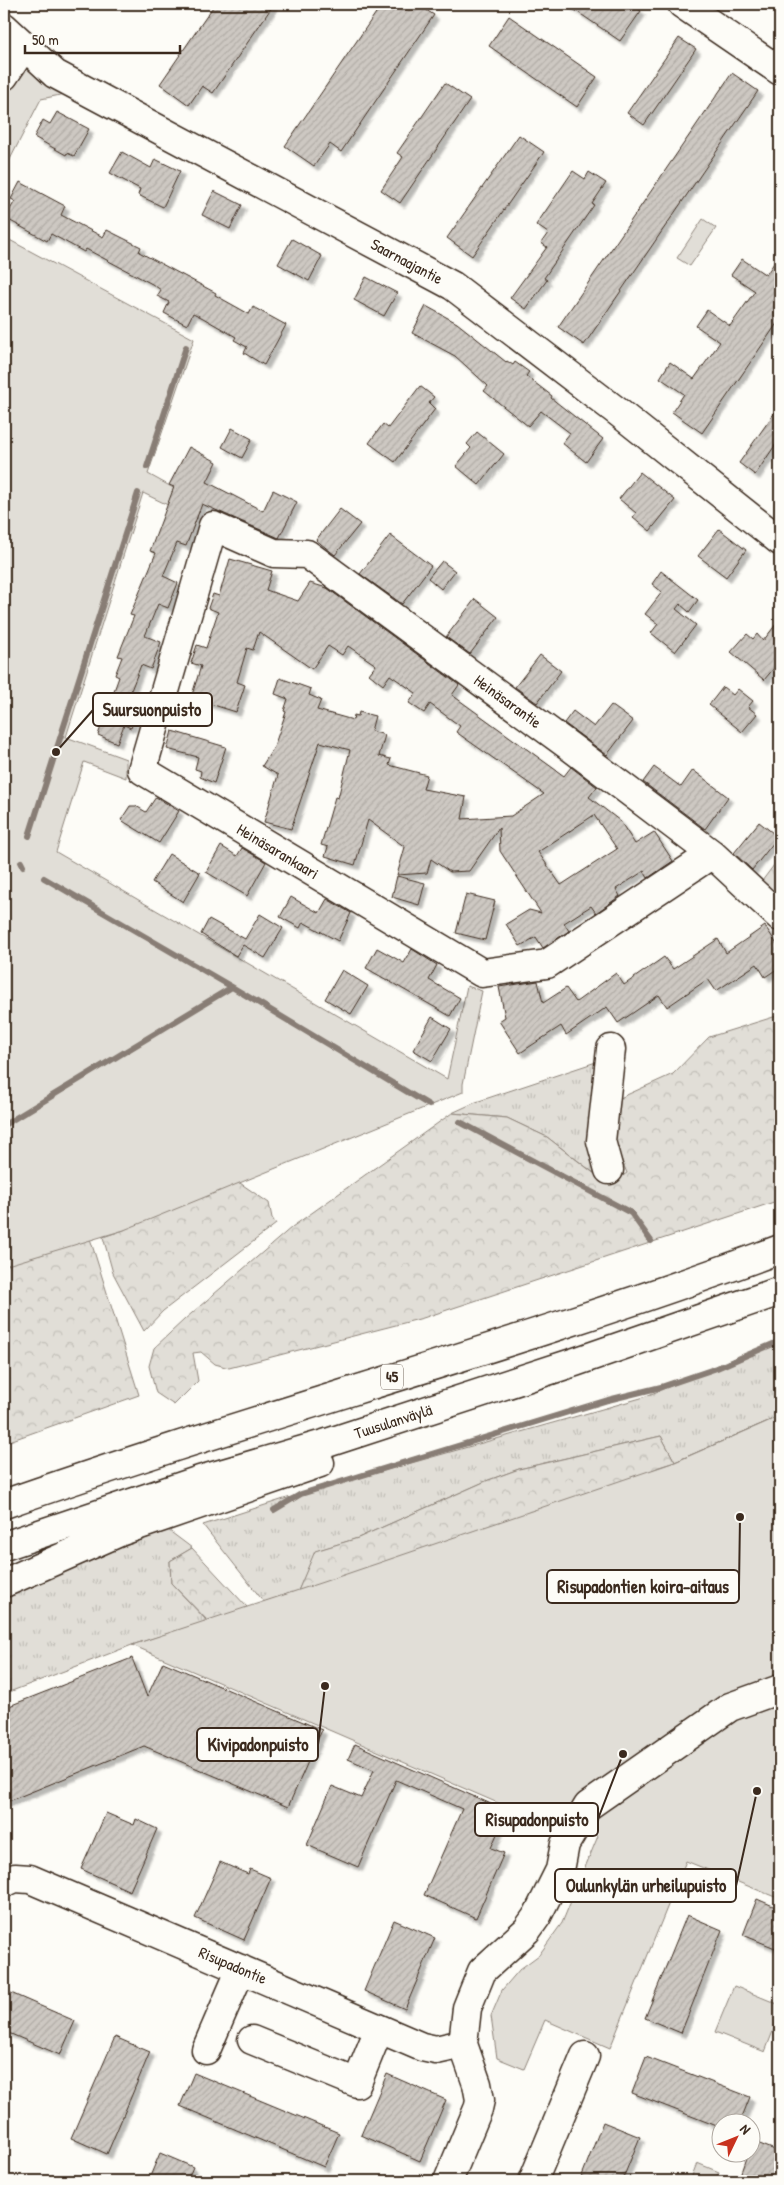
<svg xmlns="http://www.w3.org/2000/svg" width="784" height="2185" font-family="'Patrick Hand',sans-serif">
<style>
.grass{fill:url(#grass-tufts);stroke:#8e847a}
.forest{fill:url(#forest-crowns);stroke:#8e847a}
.park{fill:#e1ded7;stroke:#8e847a}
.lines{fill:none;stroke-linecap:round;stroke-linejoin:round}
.stream{stroke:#887d74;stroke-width:6}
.building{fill:url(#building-hatch);stroke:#3b2a1e;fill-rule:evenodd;filter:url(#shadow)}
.minor-casing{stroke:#3b2a1e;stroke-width:31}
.highway-casing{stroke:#3b2a1e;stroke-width:31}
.minor{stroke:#fdfcf7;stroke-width:28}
.highway{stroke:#fdfcf7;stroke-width:28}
.labels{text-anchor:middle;stroke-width:5;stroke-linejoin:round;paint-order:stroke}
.shield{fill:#fdfcf7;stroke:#75695f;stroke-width:1}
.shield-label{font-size:15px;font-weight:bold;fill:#3b2a1e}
.street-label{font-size:16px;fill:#3b2a1e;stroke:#fdfcf7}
.leader{fill:none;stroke:#3b2a1e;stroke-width:2}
.callout-dot{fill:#3b2a1e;stroke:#fdfcf7;stroke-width:2}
.callout{fill:#fdfcf7;stroke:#3b2a1e;stroke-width:2}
.callout-label{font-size:18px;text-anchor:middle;font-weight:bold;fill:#3b2a1e}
</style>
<defs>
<pattern id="grass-tufts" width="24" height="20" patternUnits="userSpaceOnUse" patternTransform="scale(1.25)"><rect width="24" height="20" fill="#e1ded7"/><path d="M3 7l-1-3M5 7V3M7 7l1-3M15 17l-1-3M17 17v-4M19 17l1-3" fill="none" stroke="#c2bfb8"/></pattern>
<pattern id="forest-crowns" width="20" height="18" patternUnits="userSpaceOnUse" patternTransform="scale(1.25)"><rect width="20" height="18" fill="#e1ded7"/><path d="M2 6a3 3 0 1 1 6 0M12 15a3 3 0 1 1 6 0" fill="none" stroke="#c2bfb8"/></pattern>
<pattern id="building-hatch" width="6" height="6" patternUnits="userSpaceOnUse" patternTransform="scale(1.25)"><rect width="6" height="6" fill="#cdc8c2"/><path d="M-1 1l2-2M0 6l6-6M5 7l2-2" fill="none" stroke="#b1aca6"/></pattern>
<filter id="shadow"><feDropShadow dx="4.5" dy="4.5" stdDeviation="1" flood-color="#0004"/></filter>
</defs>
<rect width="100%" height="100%" fill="#fdfcf7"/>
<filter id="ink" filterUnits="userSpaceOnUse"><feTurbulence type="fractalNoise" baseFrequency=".02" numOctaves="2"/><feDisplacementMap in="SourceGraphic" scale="10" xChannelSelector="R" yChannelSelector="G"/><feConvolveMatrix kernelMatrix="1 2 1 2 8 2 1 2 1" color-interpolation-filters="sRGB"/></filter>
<g filter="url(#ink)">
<!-- grass -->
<path class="grass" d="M602,1060L594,1173L547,1137L507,1118L452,1113L476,1102Z
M780,1342V1416L675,1462L661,1436L519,1469L486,1481L358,1538L316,1551L298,1591L264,1602L203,1525L284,1499L641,1398Z
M168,1530L192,1548L170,1561L171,1583L207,1621L132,1645L4,1694V1597L59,1571Z"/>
<!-- forest -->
<path class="forest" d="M780,857V899L762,881Z
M780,1015V1200L423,1318L229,1368L215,1364L201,1352L193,1353L198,1381L174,1405L156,1393L149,1366L154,1348L185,1319L292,1227L452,1113L507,1118L547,1137L609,1185L627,1173L607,1125L620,1098L673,1074L709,1037Z
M224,1172L269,1203L272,1218L276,1224L163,1311L144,1331L113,1273L103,1237L124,1230Z
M4,1232H88L139,1395L4,1443Z
M780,1416L675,1462L659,1467L505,1541L264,1602L298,1591L315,1551L358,1538L486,1481L519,1469L661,1436L675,1462Z
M192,1548L247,1607V1661L171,1583L170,1561Z"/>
<!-- park -->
<path class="park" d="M4,53L65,94L41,99L4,171Z
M703,219L716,228L690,266L677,258Z
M4,237L194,339L148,474L199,502L197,519L143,493L66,737L126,759V778L84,762L56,852L447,1079L467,986L482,991L463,1084V1092L124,1230L4,1266Z
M780,1416V1899L686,1861L610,2048L545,2020L524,2069L497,2058L491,2016L502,1990L520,1969L539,1955L562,1923L598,1836L539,1811L535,1819L132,1645L323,1582L675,1462Z
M734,1986L780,2005V2013L765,2052L715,2032Z
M697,2163L719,2172L715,2181H690Z"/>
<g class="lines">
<!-- stream -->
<path class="stream" d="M147,467L186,347
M29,836L138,493
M21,862L23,866
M44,878L232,987
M460,1122L631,1213L651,1241
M4,1125L232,987L429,1105
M274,1510L301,1494L608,1400L661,1387L717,1368L780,1341"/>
</g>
<!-- building -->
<path class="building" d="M215,4H274L213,93L202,86L189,105L160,84Z
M382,4H417L434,15L341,152L330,144L314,166L285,146Z
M566,4H631L641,11L620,41Z
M509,16L597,77L577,107L489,46Z
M679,38L696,49L644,125L627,113Z
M732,73L758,91L584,345L558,327Z
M445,83L470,100L400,203L381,190L403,157L397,153Z
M57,112L89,129L74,156L67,153L66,155L34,137L43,120L50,124Z
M519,135L544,152L472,256L447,238Z
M122,152L151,168L155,159L180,171L163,207L138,195L140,189L110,173Z
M573,171L585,179L589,172L606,183L592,204L594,205L544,278L547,280L526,309L510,298L547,247L541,243L548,233L536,225Z
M20,182L65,206L61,215L103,237L107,230L141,247L139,252L216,293L215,295L249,314L253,307L286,325L264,365L244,353L247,347L234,340L236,337L203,318L193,313L187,325L164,313L169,302L157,296L161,290L152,284L86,249L84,252L51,234L47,241L5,218L15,201L11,199Z
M214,191L242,205L230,229L202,215Z
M292,239L322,256L309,281L278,264Z
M780,254V319L702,433L672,412L684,394L660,378L670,362L694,379L720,342L696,326L707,310L730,326L755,291L731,275L742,259L766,275Z
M366,277L397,293L384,316L354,300Z
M426,306L457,323L506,362L507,361L513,365L515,362L529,372L526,376L552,396L551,398L603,439L586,462L562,443L570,433L541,411L528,426L484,391L488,386L455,356L412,333Z
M420,386L434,397L429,403L435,409L395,462L369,443L383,424L388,428Z
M780,405V438L755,475L739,463Z
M232,428L252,439L242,458L222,447Z
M477,432L504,454L479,485L456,466L471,448L467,444Z
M189,447L217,462L207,482L263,511L273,490L297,502L279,538L202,504L186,546L177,543L163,576L178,583L168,608L158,604L145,636L161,642L151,669L141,665L128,698L141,703L131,728L124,725L117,743L98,735L119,677L115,675L122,657L118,656L134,616L130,615L156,553L150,551L174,487L169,485Z
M640,472L675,500L650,531L633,517L636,513L619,499Z
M340,509L360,524L335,555L316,540Z
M719,529L746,550L726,577L698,556Z
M390,535L431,566L402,604L360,574Z
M230,559L272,571L266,590L298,601L310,583L327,588L459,685L452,695L564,776L571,767L597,787L589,797L620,821L635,844L654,832L673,861L648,878L644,871L616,889L620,896L596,913L591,906L564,923L569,931L543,948L536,937L520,946L506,924L529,910L541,913L500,851L499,828L469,871L450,872L431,859L427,873L397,875L405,847L368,820L355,865L325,856L328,847L321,845L335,797L338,798L350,750L320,742L291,829L264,822L278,775L262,766L274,747L286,712L284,711L288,699L275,694L280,678L311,689L309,695L321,700L317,710L353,720L354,715L358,716L359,712L375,716L371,731L385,735L379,756L391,759L389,765L427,775L423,789L466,797L462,819L511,816L544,794L456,732L460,726L430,704L424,713L409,703L416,693L390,675L383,685L369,674L376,665L348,646L342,655L328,646L312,669L259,632L253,650L247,648L237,682L245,685L236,712L191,698L201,666L191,663L197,645L206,648L218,612L208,608L213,594L219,596ZM594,815L617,849L561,885L538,852Z
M442,561L455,571L441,589L428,578Z
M661,571L698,600L689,612L680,604L676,609L696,625L675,652L651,633L658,624L645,614L662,592L652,584Z
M475,599L498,617L470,654L446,637Z
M780,619V661L764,680L731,652L747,634L753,639L757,634L763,641Z
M540,655L561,671L537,703L515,687Z
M723,687L733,695L738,689L753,701L748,707L757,714L742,732L709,705Z
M611,705L633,721L607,755L564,723L573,711L594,727Z
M172,731L226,747L214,783L200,777L201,771L195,769L198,757L167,749Z
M654,767L681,787L693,770L728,797L705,829L643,782Z
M156,797L179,811L159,843L121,820L130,806H136L146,812Z
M759,822L778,837L752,870L734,853Z
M221,846L237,856L242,848L266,862L247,896L206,872Z
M169,854L200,873L183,902L152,882Z
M397,876L425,883L419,905L392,897Z
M466,894L495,901L485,940L456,933Z
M291,897L319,913L327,899L351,913L338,941L303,922L300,928L280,917Z
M260,914L283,928L265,958L243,945L236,956L201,934L209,919L245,939Z
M765,926L780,949V967L765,977L757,964L716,991L708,979L667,1007L659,995L618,1023L607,1007L566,1035L561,1026L520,1053L499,1021L505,1017L499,987L538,981L543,1003L566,988L576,1002L616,973L624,985L664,957L673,969L718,939L726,953Z
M377,948L404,963L412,949L437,965L429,980L460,998L450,1016L366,968Z
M342,970L368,986L351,1014L325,999Z
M432,1017L451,1029L432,1061L413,1050Z
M132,1658L147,1697L163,1662L322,1730L288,1807L144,1746L4,1803V1708Z
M355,1744L507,1811L491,1848L504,1853L476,1918L424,1895L462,1809L396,1780L358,1867L307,1845L332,1786L361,1798L374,1770L348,1759Z
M106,1813L134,1825L136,1819L157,1829L130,1891L81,1869Z
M220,1862L248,1874L250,1869L271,1878L244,1940L195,1918Z
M757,1899L780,1909V1950L743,1935Z
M687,1915L722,1930L681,2033L645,2018Z
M394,1920L435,1938L405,2009L364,1991Z
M4,1990L75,2021L60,2055L4,2031Z
M115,2037L150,2052L107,2154L71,2138Z
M646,2057L750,2097L740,2122H722V2128L632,2093Z
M194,2073L339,2133L324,2167L180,2106Z
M387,2074L446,2100L420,2161L361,2135Z
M603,2122L640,2137L622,2181H580Z
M752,2141L780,2152V2181H738L748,2152H752Z
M160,2153L193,2167L187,2181H148Z"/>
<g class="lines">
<!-- minor casing -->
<g class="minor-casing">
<path id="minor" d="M682,4L780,71
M4,27L55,74L453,286L618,412L780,541
M4,76L24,46
M712,854L547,964L482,973L142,770L213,526L274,553L307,554L569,746L712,854L780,917
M609,1170L601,1141L611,1049
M4,1883L15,1878L30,1879L422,2047L436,2050L463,2044
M252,2040L357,2083L379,2029
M206,2050L241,1969
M448,2181L478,2109L480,2100L477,2084L463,2044L467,2008L471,1998L482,1971L527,1930L537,1916L560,1870L565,1844L588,1806L730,1707L780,1689
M533,2181L585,2056"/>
</g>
<!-- highway casing -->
<g class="highway-casing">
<path id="highway" d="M4,1504C261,1414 525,1344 780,1249
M4,1546L200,1480L324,1444L575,1362L780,1291
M4,1583L122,1531L320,1463"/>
</g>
<!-- minor -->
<use href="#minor" class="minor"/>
<!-- highway -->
<use href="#highway" class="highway"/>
</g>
</g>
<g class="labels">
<!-- shield labels -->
<rect class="shield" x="381" y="1364.5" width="22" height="25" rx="4"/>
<g class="shield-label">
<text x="392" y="1382">45</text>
</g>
<!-- street labels -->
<g class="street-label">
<text transform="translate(407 261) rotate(28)" y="6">Saarnaajantie</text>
<text transform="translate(508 701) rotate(36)" y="6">Heinäsarantie</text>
<text transform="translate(278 851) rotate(31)" y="6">Heinäsarankaari</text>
<text transform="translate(393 1421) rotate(-18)" y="6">Tuusulanväylä</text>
<text transform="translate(233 1965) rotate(23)" y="6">Risupadontie</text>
</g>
</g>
<!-- callouts -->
<path class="leader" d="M56 752L93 710M740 1517L739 1587M325 1686L318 1745M623 1754L598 1819M757 1791L736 1886"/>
<g class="callout-dot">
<circle cx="56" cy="752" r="5"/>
<circle cx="740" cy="1517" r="5"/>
<circle cx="325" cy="1686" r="5"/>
<circle cx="623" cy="1754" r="5"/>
<circle cx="757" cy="1791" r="5"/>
</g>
<g class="callout">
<rect x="93" y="693" width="119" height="33" rx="5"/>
<rect x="547" y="1570" width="192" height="33" rx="5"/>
<rect x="197" y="1728" width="121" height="33" rx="5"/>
<rect x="475" y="1803" width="123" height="33" rx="5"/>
<rect x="555" y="1869" width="181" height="33" rx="5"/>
</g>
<g class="callout-label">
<text x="152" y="716">Suursuonpuisto</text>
<text x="643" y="1593">Risupadontien koira-aitaus</text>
<text x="258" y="1751">Kivipadonpuisto</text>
<text x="537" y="1826">Risupadonpuisto</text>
<text x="646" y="1892">Oulunkylän urheilupuisto</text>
</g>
<!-- margin -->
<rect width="784" height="2185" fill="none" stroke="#fdfcf7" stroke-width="20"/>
<rect x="10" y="10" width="764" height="2165" fill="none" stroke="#3b2a1e" stroke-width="2" filter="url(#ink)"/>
<!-- north arrow -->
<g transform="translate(736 2138) rotate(47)"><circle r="24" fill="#fdfcf7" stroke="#afa8a0"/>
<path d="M0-4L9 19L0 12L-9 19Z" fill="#c8321e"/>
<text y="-8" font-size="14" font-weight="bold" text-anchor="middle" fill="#3b2a1e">N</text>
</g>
<!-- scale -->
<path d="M25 45v8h155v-8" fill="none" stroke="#3b2a1e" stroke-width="2.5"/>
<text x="32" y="45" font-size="15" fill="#3b2a1e" stroke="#fdfcf7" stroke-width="4" paint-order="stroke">50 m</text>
</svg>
